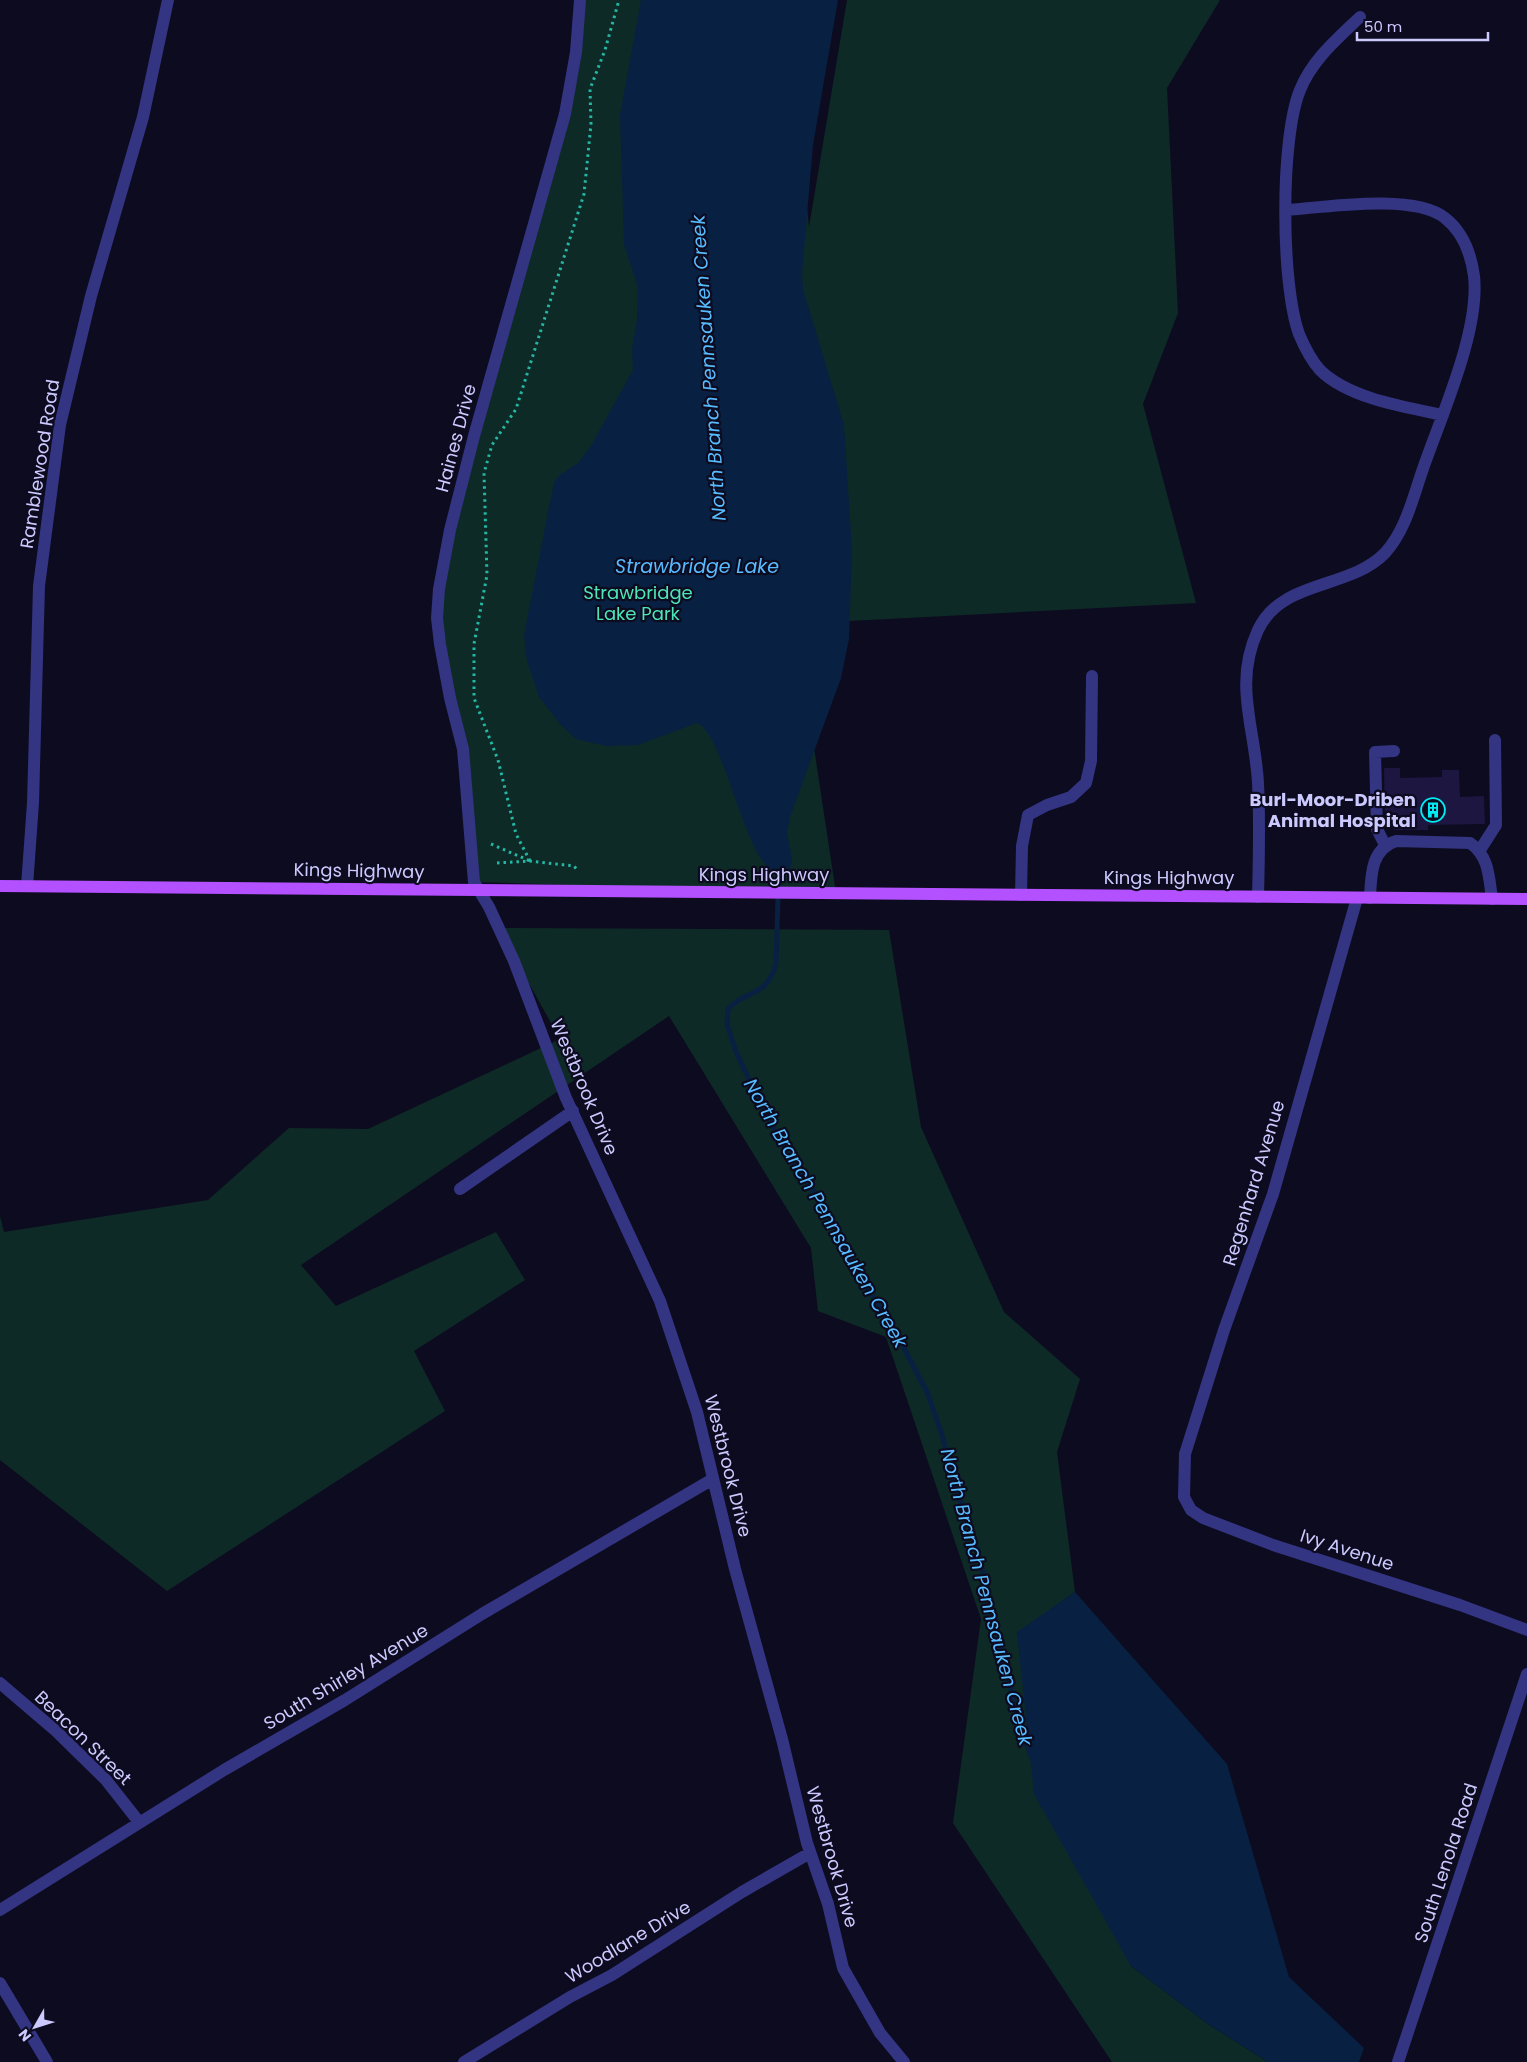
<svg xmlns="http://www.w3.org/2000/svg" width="1527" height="2062" font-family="Poppins,sans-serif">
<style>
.green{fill:#0e2a27}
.water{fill:#082042}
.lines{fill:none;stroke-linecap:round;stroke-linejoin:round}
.stream{stroke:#082042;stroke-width:5}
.building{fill:#1c1641}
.path{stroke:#25b7a5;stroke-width:3;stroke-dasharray:2.5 4;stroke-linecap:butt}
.minor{stroke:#333482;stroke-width:12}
.major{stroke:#b350ff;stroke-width:12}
.labels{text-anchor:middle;stroke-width:4.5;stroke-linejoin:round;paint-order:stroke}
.street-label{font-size:18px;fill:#ccc9ff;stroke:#0d0b1f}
.park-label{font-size:18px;fill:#4ee6b7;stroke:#0d0b1f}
.poi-label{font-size:18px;font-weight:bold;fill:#ccc9ff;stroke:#0d0b1f;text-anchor:end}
.water-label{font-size:19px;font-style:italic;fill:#57bbff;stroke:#0d0b1f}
</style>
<rect width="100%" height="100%" fill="#0d0b1f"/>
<!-- green -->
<path class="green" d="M579,0H822L803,168L809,227L847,0H1220L1167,88L1178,313L1143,404L1196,603L849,621L843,423L808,708L836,893L474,882L468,797L450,698L439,589L565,114Z
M498,928L889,930L921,1127L1004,1312L1080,1379L1057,1452L1075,1592L1017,1633L1131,1966L1208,2024L1268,2062H1112L953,1823L981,1619L886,1337L818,1311L811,1248L669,1016L301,1265L336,1306L496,1232L525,1280L414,1351L445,1411L167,1591L0,1460V1216L4,1232L208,1200L289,1128L368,1129L560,1039Z"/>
<!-- water -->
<path class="water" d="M641,0H838L813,145L802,274L803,289L844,425L852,550L849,639L841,678L790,817L787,833L792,859L790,870L770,869C742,847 723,733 697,723L638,745L607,746L576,739L560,724L539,697L527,661L524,635L554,482L560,475L578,463L591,446L633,370L632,348L637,319L638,287L624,244L620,115Z
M1075,1592L1227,1764L1289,1977L1364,2048L1359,2062H1268L1208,2024L1131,1966L1034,1794L1017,1632Z"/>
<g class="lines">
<!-- stream -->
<path class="stream" d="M779,864L776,964C766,998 749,988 728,1009L727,1024L736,1052L767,1117L794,1163L824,1206L862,1280L895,1331L927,1392L942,1435L956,1489L978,1552L1020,1727L1032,1758"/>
</g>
<!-- building -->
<path class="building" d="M1384,768H1400V778L1442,777V770H1459L1460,797L1484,796L1485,824L1428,825V830H1394V823L1385,824Z"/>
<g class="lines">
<!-- path -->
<path class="path" d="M491,844L530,861
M530,861L516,834L498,760L474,698V644L487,575L484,473L492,445L516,409L584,194L591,124L590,89L605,50L619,0
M497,863L530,861L574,866L578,871"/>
<!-- minor -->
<path class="minor" d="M580,0L576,52L565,114L474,436L450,530L439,589L437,618L440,644L450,698L463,749L474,882L489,907L514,961L566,1098L660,1301L697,1412L735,1569L782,1739L807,1843L828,1904L843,1968L880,2033L904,2062
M1360,17C1337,39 1312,60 1300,90C1280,139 1281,284 1299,334C1304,346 1311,360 1320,370C1348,398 1404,407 1443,415
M1385,845L1377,829L1375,752L1394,751
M1480,850L1496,825L1495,740
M27,886L33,803L39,586L60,425L91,296L143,117L168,0
M1021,895L1022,846L1028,815L1047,805L1071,797L1086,783L1091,761L1092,676
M1258,897C1259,859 1260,821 1258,783C1255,727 1233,684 1258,630C1282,579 1349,590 1385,553C1407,529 1414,493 1425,463C1443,412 1480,329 1474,276C1471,254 1463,232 1445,218C1415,193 1325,207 1287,210
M1357,898L1273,1194L1224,1330L1185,1454L1184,1497L1191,1510L1203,1518L1273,1545L1460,1605L1527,1630
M1370,898C1371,875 1371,849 1396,841L1470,843C1489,856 1489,877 1492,899
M460,1189L573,1111
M0,1683L56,1731L106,1780L139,1822
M0,1910L224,1770L345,1700L482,1614L713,1479
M0,1983L47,2062
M464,2062L570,1997L612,1975L742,1892L810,1853
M1398,2062L1527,1674"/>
<!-- major -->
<path class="major" d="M0,886L1527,899"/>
</g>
<!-- icons -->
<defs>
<g id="building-ring" transform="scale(1.25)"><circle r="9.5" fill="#0d0b1f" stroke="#00ebf4" stroke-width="1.5"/><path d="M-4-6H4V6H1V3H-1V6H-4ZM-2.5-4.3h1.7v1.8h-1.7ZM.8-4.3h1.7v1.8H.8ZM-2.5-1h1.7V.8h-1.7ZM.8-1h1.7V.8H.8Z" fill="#00ebf4"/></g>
</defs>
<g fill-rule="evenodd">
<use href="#building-ring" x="1433" y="810"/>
</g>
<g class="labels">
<!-- street labels -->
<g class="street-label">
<text transform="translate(456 438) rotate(-75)" y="6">Haines Drive</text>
<text transform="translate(40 464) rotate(-81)" y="6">Ramblewood Road</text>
<text transform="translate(359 871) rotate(1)" y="6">Kings Highway</text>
<text x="764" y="881">Kings Highway</text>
<text x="1169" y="884">Kings Highway</text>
<text transform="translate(584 1087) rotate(67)" y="6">Westbrook Drive</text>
<text transform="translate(1254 1183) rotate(-73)" y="6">Regenhard Avenue</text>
<text transform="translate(728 1466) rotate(76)" y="6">Westbrook Drive</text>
<text transform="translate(1347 1550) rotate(18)" y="6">Ivy Avenue</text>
<text transform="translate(346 1677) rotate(-31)" y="6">South Shirley Avenue</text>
<text transform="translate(83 1738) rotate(44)" y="6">Beacon Street</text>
<text transform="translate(832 1857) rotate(74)" y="6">Westbrook Drive</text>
<text transform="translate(1446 1863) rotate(-72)" y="6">South Lenola Road</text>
<text transform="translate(628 1942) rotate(-31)" y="6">Woodlane Drive</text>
</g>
<!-- park labels -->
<g class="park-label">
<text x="638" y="599">Strawbridge<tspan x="638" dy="21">Lake Park</tspan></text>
</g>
<!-- poi labels -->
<g class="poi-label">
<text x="1416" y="806">Burl-Moor-Driben<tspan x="1416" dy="21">Animal Hospital</tspan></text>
</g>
<!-- water labels -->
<g class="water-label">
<text transform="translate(708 368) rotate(-94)" y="7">North Branch Pennsauken Creek</text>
<text x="697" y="573">Strawbridge Lake</text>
<text transform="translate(826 1213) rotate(60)" y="7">North Branch Pennsauken Creek</text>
<text transform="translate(987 1597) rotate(75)" y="7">North Branch Pennsauken Creek</text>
</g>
</g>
<!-- north arrow -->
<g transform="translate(35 2027) rotate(231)" stroke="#0d0b1f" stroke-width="4" paint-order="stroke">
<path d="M0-4L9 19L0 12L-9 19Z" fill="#ccc9ff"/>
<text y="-8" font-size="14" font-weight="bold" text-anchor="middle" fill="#ccc9ff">N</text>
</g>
<!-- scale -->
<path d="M1357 32v8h131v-8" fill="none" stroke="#ccc9ff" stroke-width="2.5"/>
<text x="1364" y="32" font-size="15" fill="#ccc9ff" stroke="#0d0b1f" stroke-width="4" paint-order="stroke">50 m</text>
</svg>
